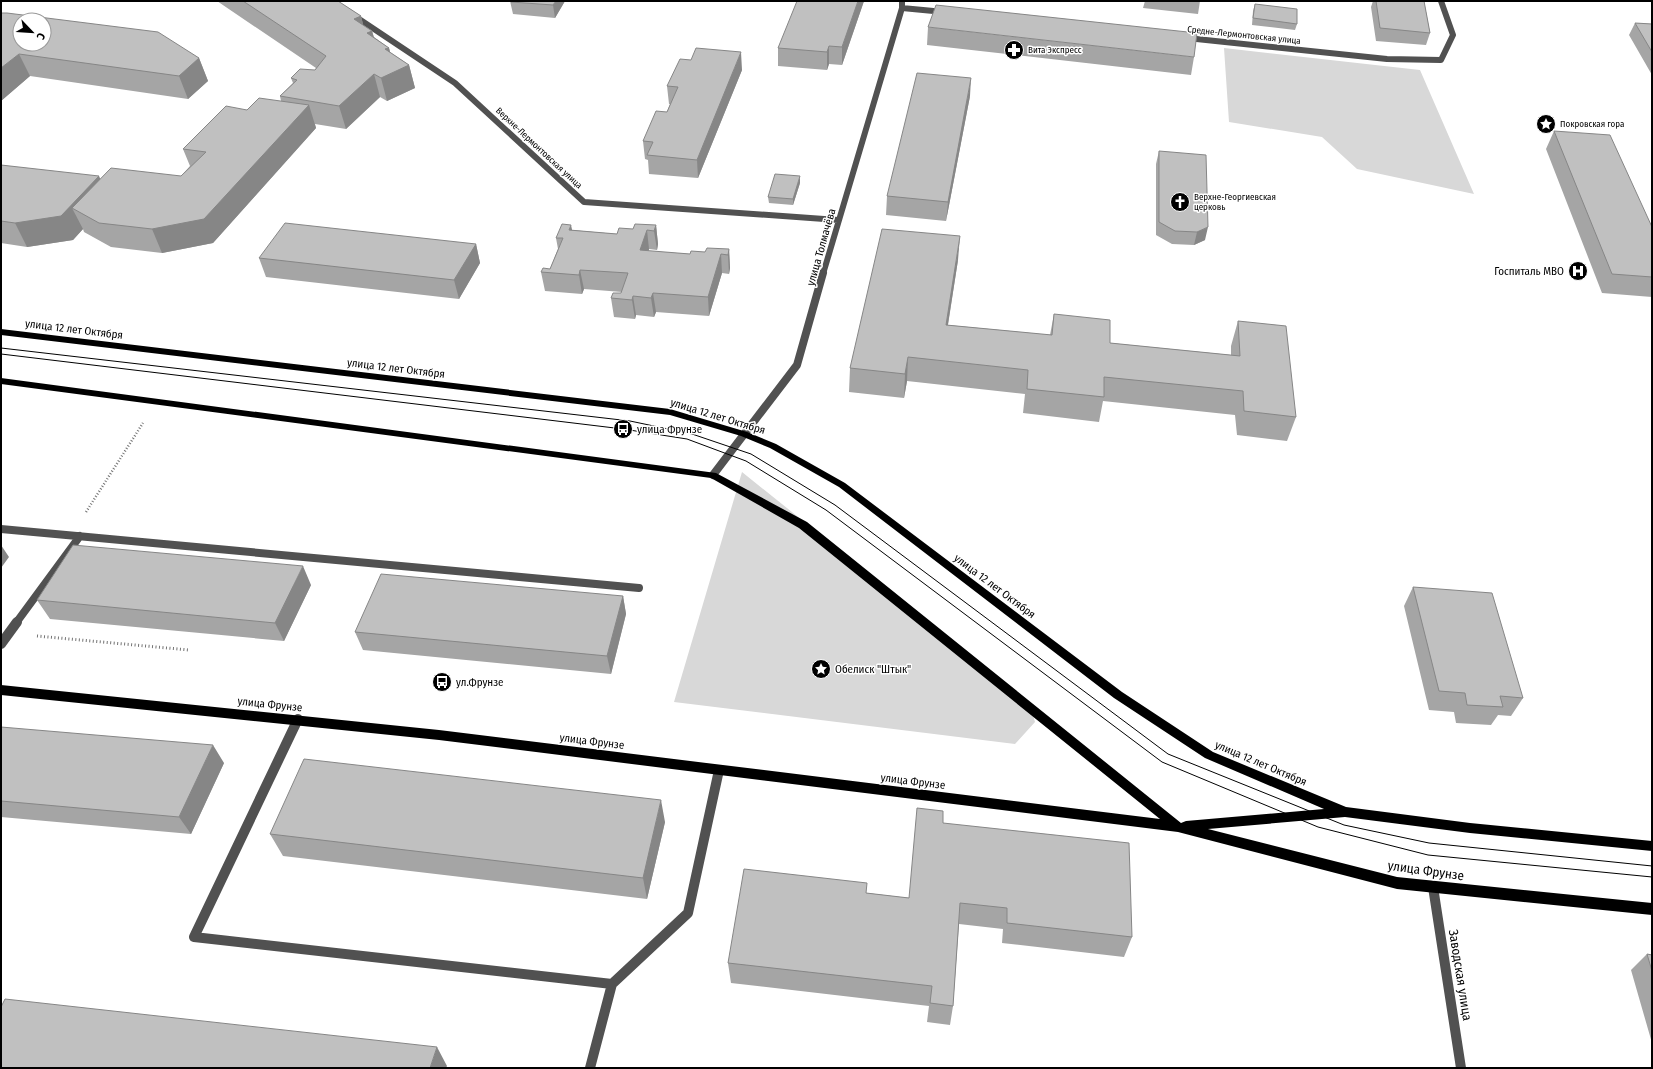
<svg xmlns="http://www.w3.org/2000/svg" width="1653" height="1069" font-family="'Fira Sans Condensed',sans-serif">
<style>
.green{fill:#d8d8d8}
.lines{fill:none;stroke-linecap:round;stroke-linejoin:round}
.path-far1{stroke:#737373;stroke-width:2.5;stroke-dasharray:1 2;stroke-linecap:butt}
.path{stroke:#737373;stroke-width:3;stroke-dasharray:1 2.5;stroke-linecap:butt}
.service-far1{stroke:#515151;stroke-width:8}
.service{stroke:#515151;stroke-width:10}
.minor-far2{stroke:#515151;stroke-width:6}
.minor-far1{stroke:#515151;stroke-width:8}
.minor{stroke:#515151;stroke-width:10}
.primary{fill:#000;fill-rule:evenodd}
.tram{stroke:#000;stroke-width:1}
.wall{fill:#a5a5a5}
.shaded-wall{fill:#868686}
.building{fill:#c0c0c0;stroke:#868686;fill-rule:evenodd}
.labels{text-anchor:middle;stroke-width:3;stroke-linejoin:round;paint-order:stroke}
.far-street-label{font-size:9px;fill:#000;stroke:#fff}
.far-poi-label{font-size:9px;fill:#000;stroke:#fff;text-anchor:start}
.street-label{font-size:11px;fill:#000;stroke:#fff}
.poi-label{font-size:11px;fill:#000;stroke:#fff;text-anchor:start}
.near-street-label{font-size:13px;fill:#000;stroke:#fff}
</style>
<rect width="100%" height="100%" fill="#fff"/>
<!-- green -->
<path class="green" d="M1224,48L1420,70L1474,194L1357,169L1322,137L1229,122Z
M742,472L1029,702L1035,722L1015,744L674,702Z"/>
<g class="lines">
<!-- path-far1 -->
<path class="path-far1" d="M86,512L143,423"/>
<!-- path -->
<path class="path" d="M37,636L189,650"/>
<!-- service-far1 -->
<path class="service-far1" d="M1,529L639,588
M16,623L80,536"/>
<!-- service -->
<path class="service" d="M1,644L17,622
M298,719L194,937L612,984
M590,1068L612,984L688,913L719,770"/>
<!-- minor-far2 -->
<path class="minor-far2" d="M902,8L944,12
M353,15L455,83L584,202L838,220
M1187,38L1387,59L1441,60L1453,35L1441,1
M823,274L902,8V1"/>
<!-- minor-far1 -->
<path class="minor-far1" d="M713,475L797,365L823,273"/>
<!-- minor -->
<path class="minor" d="M1433,887L1461,1068"/>
<!-- primary -->
<path class="primary" d="M1,329L670,409L747,432L776,444L845,483L1122,692L1213,752L1346,807L1470,823L1652,841V851L1470,833L1345,817L1208,829L1397,877L1652,903V915L1397,889L1178,832L439,740L1,695V685L439,730L1160,819L799,528L711,478L1,384V378L716,473L807,522L1181,823L1186,821L1324,809L1205,758L1114,698L839,487L770,448L741,436L670,415L1,335Z"/>
<!-- tram -->
<path class="tram" d="M1,348L630,421L692,434L751,454L835,505L1168,754L1344,825L1429,843L1652,866
M1,354L623,429L687,439L746,461L826,510L1162,762L1318,827L1428,855L1652,877"/>
</g>
<!-- wall -->
<path class="wall" d="M217,1H338L361,16L363,25L372,31L374,37L389,48L390,52L409,65L415,88L387,101L380,97L346,129L315,124L316,128L213,243L162,253L111,247L84,232L83,229L73,240L27,247L1,243V165L100,179L181,176L190,166L183,149L247,110L281,101L280,96L293,83L291,78L315,70L316,68Z
M510,1H565L555,18L513,14Z
M864,1L842,65L829,64L827,70L778,66V48Z
M1145,1H1200L1198,14L1143,8Z
M1373,1H1424L1430,33L1426,45L1376,41L1371,7Z
M1255,4L1297,24L1295,30L1252,25L1253,11Z
M1,13L199,58L208,81L188,99L30,76L1,101Z
M1635,23L1652,24V75L1629,35Z
M928,27L1194,57L1191,75L927,45Z
M742,70L698,178L649,174L648,160L645,159L643,141L667,112L670,104H669L667,86Z
M970,96L946,221L886,215L887,196Z
M1554,131L1652,227V297L1602,293L1546,149Z
M1159,151L1205,240L1194,245L1172,244L1156,235V164Z
M800,183L793,205L769,203L768,197Z
M656,225L658,244L657,250L649,249V251L690,254L729,249L730,268L729,274L722,273L709,316L656,312L654,317L636,315L635,319L614,317L611,298L621,293L622,292L584,289L582,294L545,291L541,272L550,269L558,249L556,238L572,230L617,234L633,229Z
M476,244L480,263L459,299L266,277L259,258Z
M958,260L948,325L1050,335L1054,314L1110,343L1231,355V346L1238,321L1296,417L1287,441L1237,435L1235,415L1103,401L1099,422L1023,413L1025,394L907,381L904,398L849,392L850,368Z
M311,585L284,641L50,619L37,600Z
M1413,587L1523,698L1511,716L1498,715L1491,725L1456,723L1454,712L1429,710L1404,606Z
M623,596L626,614L611,674L363,650L355,632Z
M1,727L224,763L191,834L1,817Z
M665,822L647,899L283,856L270,834Z
M943,823L1132,937L1124,957L1002,943L1003,929L959,924L953,1006L950,1025L927,1022L929,1006L731,983L728,963L867,893L909,898Z
M1647,954L1652,955V1043L1631,970Z"/>
<!-- shaded-wall -->
<path class="shaded-wall" d="M556,1H565L555,18L553,5Z
M858,1H864L842,65V47Z
M361,16L367,39L354,19Z
M372,31L378,54L367,33Z
M829,46V64L827,70V52Z
M389,48L395,71L385,49Z
M741,52L742,70L698,178L697,160Z
M19,54L30,76L1,101V68Z
M199,58L208,81L188,99L179,76Z
M409,65L415,88L387,101L381,78Z
M374,74L380,97L346,129L339,106Z
M971,78L970,96L946,221L948,202Z
M309,105L316,128L213,243L162,253L152,229Z
M99,176L110,200L72,208L83,229L73,240L27,247L15,223Z
M800,176V183L793,205V199Z
M571,225L575,243L569,230Z
M656,225L658,244L657,250L654,231Z
M1208,227L1205,240L1194,245L1197,232Z
M647,230L649,249L642,269L640,250Z
M960,236L958,260L944,349L946,325Z
M476,244L480,263L459,299L454,280Z
M729,249L730,268L729,274L728,255Z
M721,254L722,273L709,316L708,297Z
M580,270L584,289L582,294L579,275Z
M653,293L656,312L654,317L651,298Z
M633,296L636,315L635,319L632,300Z
M908,357L907,381L904,398L905,374Z
M1,545L9,557L1,568Z
M303,566L311,585L284,641L275,623Z
M623,596L626,614L611,674L607,656Z
M213,745L224,763L191,834L179,817Z
M661,800L665,822L647,899L643,878Z
M437,1047L447,1066L446,1068H430Z"/>
<!-- building -->
<path class="building" d="M243,1H338L361,16L354,19L372,31L367,33L389,48L385,49L409,65L381,78L374,74L339,106L280,96L297,80L291,78L300,69L315,70L326,56Z
M511,1H556L553,5L511,2Z
M797,1H858L842,47L829,46L827,52L778,48Z
M1376,1H1424L1430,33L1380,28Z
M1255,4L1297,9V24L1253,18Z
M936,5L1197,33L1194,57L928,27Z
M1,13H7L158,32L199,58L179,76L19,54L1,68ZM20,20H44V44H20Z
M1635,23L1652,24V52Z
M696,48L741,52L697,160L647,155L653,142L643,141L656,111L667,112L678,87L667,86L680,59L691,60Z
M917,73L971,78L948,202L887,196Z
M259,98L309,105L204,219L152,229L99,223L72,208L111,168L181,176L206,152L183,149L226,106L247,110Z
M1554,131L1610,135L1652,227V277L1612,274Z
M1159,151L1206,155L1208,227L1197,232L1175,231L1159,222Z
M1,165L99,176L61,216L15,223L1,221Z
M775,174L800,176L793,199L768,197Z
M285,223L476,244L454,280L259,258Z
M562,224L571,225L569,230L617,234L619,228L633,229L635,224L656,225L654,231L647,230L640,250L690,254L691,251L705,252L707,248L729,249L728,255L721,254L708,297L653,293L651,298L633,296L632,300L611,298L613,293H621L628,273L580,270L579,275L541,272L543,268L550,269L563,238H556Z
M882,229L960,236L946,325L1052,335L1054,314L1110,320V343L1240,356L1238,321L1286,326L1296,417L1244,411L1243,391L1104,377V397L1027,389L1028,370L908,357L905,374L850,368Z
M73,545L303,566L275,623L37,600Z
M381,574L623,596L607,656L355,632Z
M1413,587L1492,593L1523,698L1500,696L1503,707L1467,705L1465,693L1439,691Z
M1,727L213,745L179,817L1,801Z
M304,759L661,800L643,878L270,834Z
M917,808L943,811V823L1129,843L1132,937L1007,923V908L960,903L953,1006L930,1003L932,986L728,963L744,869L867,883L866,893L909,898Z
M1647,954L1652,955V971Z
M5,999L437,1047L430,1068H1V1007Z"/>
<!-- icons -->
<defs>
<g id="pharmacy-disc" transform="scale(1)"><circle r="9.5" fill="#000" stroke="#fff"/><path d="M-2-6h4v4h4v4h-4v4h-4v-4h-4v-4h4Z" fill="#fff"/></g>
<g id="sight-disc" transform="scale(1)"><circle r="9.5" fill="#000" stroke="#fff"/><path d="M0-6L1.8-2.2L6-1.7L2.9 1.2L3.7 5.4L0 3.3L-3.7 5.4L-2.9 1.2L-6-1.7L-1.8-2.2Z" fill="#fff"/></g>
<g id="church-disc" transform="scale(1)"><circle r="9.5" fill="#000" stroke="#fff"/><path d="M-1.2-6h2.4v3.5h3.3v2.4h-3.3V6h-2.4V-.1h-3.3v-2.4h3.3Z" fill="#fff"/></g>
<g id="hospital-disc" transform="scale(1)"><circle r="9.5" fill="#000" stroke="#fff"/><path d="M-5-5h3v3.5h4V-5h3V5h-3V1.5h-4V5h-3Z" fill="#fff"/></g>
<g id="bus-disc" transform="scale(1)"><circle r="9.5" fill="#000" stroke="#fff"/><path d="M-5-6H5V4H4V6H2V4H-2V6H-4V4H-5ZM-3.5-4V0h7V-4ZM-3.5 1.2v1.5H-2V1.2ZM2 1.2v1.5H3.5V1.2Z" fill="#fff"/></g>
</defs>
<g fill-rule="evenodd">
<use href="#pharmacy-disc" x="1014" y="50"/>
<use href="#sight-disc" x="1546" y="124"/>
<use href="#church-disc" x="1180" y="202"/>
<use href="#hospital-disc" x="1578" y="271"/>
<use href="#bus-disc" x="623" y="429"/>
<use href="#sight-disc" x="821" y="669"/>
<use href="#bus-disc" x="442" y="682"/>
</g>
<g class="labels">
<!-- far-street labels -->
<g class="far-street-label">
<text transform="translate(1244 35) rotate(6)" y="3">Средне-Лермонтовская улица</text>
<text transform="translate(539 148) rotate(43)" y="3">Верхне-Лермонтовская улица</text>
</g>
<!-- far-poi labels -->
<g class="far-poi-label">
<text x="1028" y="53">Вита Экспресс</text>
<text x="1560" y="127">Покровская гора</text>
<text x="1194" y="200">Верхне-Георгиевская<tspan x="1194" dy="10">церковь</tspan></text>
</g>
<!-- street labels -->
<g class="street-label">
<text transform="translate(821 247) rotate(-74)" y="4">улица Толмачёва</text>
<text transform="translate(74 329) rotate(7)" y="4">улица 12 лет Октября</text>
<text transform="translate(396 368) rotate(7)" y="4">улица 12 лет Октября</text>
<text transform="translate(718 416) rotate(17)" y="4">улица 12 лет Октября</text>
<text transform="translate(995 586) rotate(37)" y="4">улица 12 лет Октября</text>
<text transform="translate(270 704) rotate(6)" y="4">улица Фрунзе</text>
<text transform="translate(592 741) rotate(7)" y="4">улица Фрунзе</text>
<text transform="translate(1261 763) rotate(23)" y="4">улица 12 лет Октября</text>
<text transform="translate(913 781) rotate(7)" y="4">улица Фрунзе</text>
</g>
<!-- poi labels -->
<g class="poi-label">
<text x="1564" y="275" text-anchor="end">Госпиталь МВО</text>
<text x="637" y="433">улица Фрунзе</text>
<text x="835" y="673">Обелиск "Штык"</text>
<text x="456" y="686">ул.Фрунзе</text>
</g>
<!-- near-street labels -->
<g class="near-street-label">
<text transform="translate(1426 870) rotate(8)" y="5">улица Фрунзе</text>
<text transform="translate(1461 975) rotate(81)" y="5">Заводская улица</text>
</g>
</g>
<!-- border -->
<rect width="1653" height="1069" fill="none" stroke="#000000" stroke-width="4"/>
<!-- north arrow -->
<g transform="translate(32 32) rotate(115)"><circle r="19" fill="#ffffff" stroke="#999999"/>
<path d="M0-3L7 15L0 10L-7 15Z" fill="#000000"/>
<text y="-6" font-size="11" font-weight="bold" text-anchor="middle" fill="#000000">С</text>
</g>
</svg>
